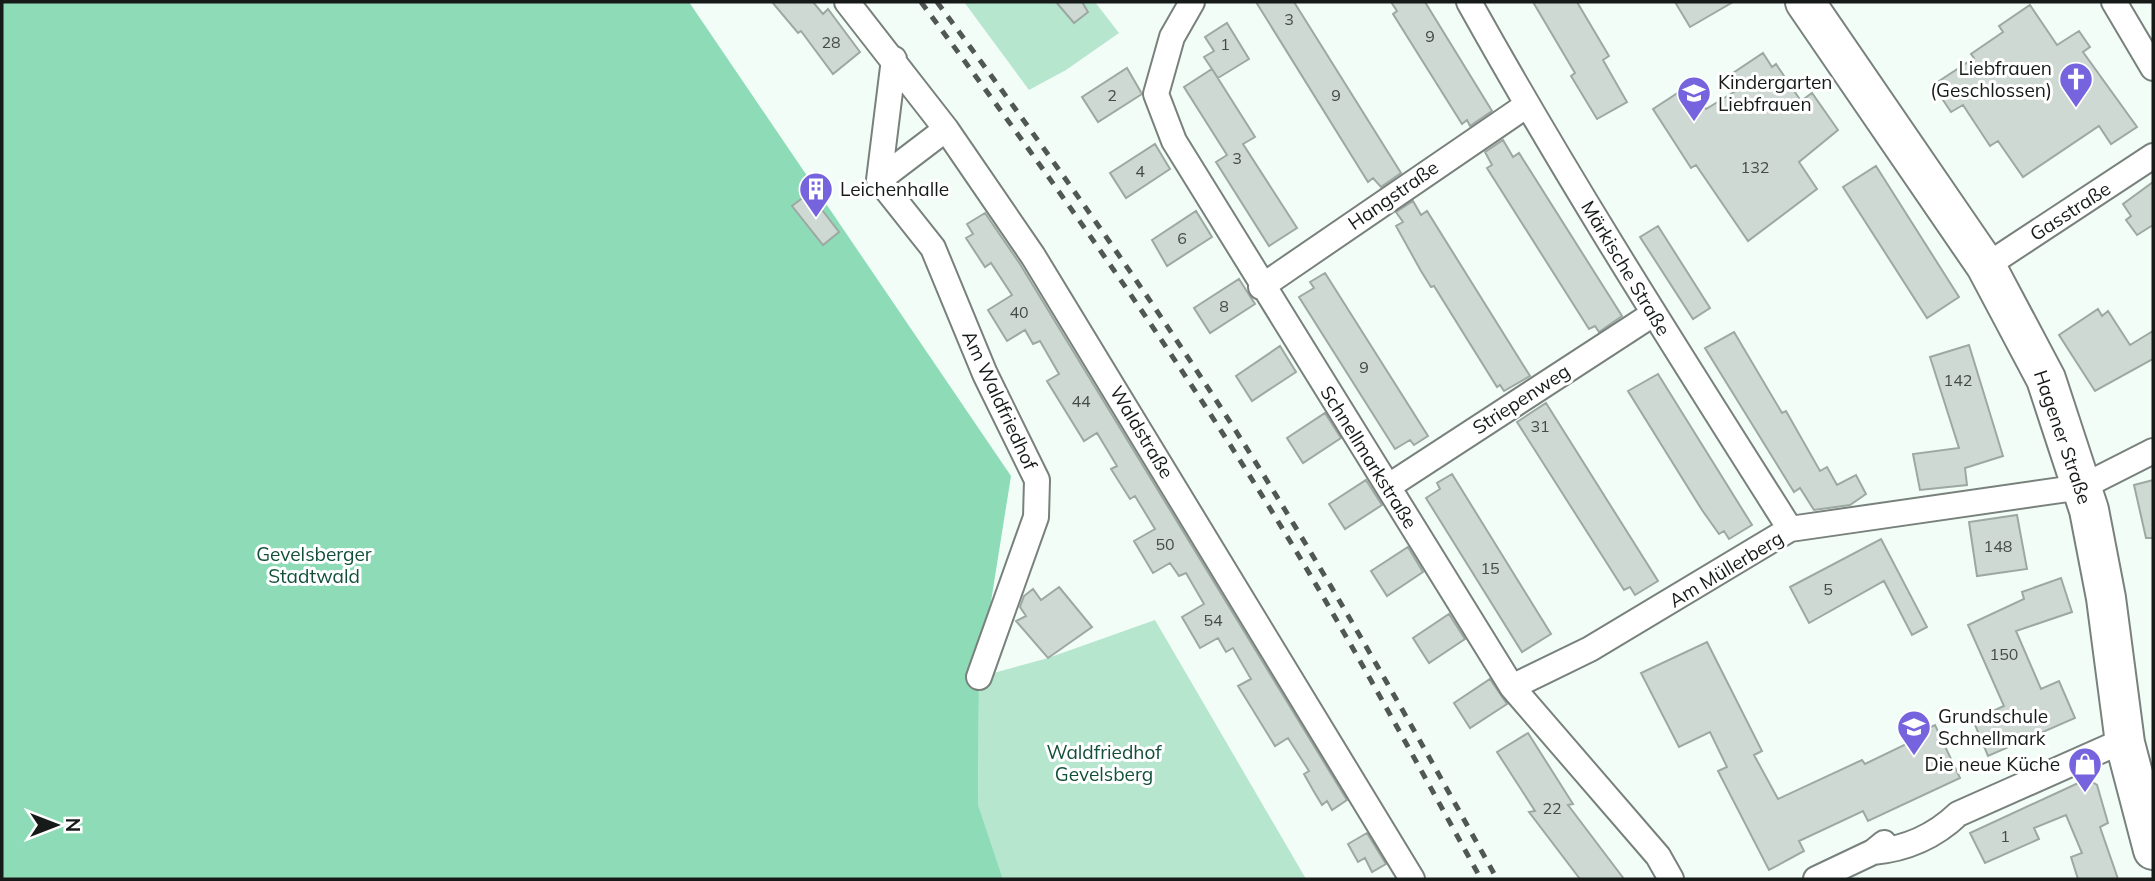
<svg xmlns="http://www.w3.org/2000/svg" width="2155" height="881" font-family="Mulish,sans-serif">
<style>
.green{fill:#b6e6ce}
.forest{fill:#8edbb7}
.building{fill:#ced9d3;stroke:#9ea8a3;stroke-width:2}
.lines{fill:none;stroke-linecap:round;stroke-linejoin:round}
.minor-casing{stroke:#78817c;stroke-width:28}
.primary-casing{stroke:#78817c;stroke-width:42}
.minor{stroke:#fff;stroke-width:24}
.primary{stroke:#fff;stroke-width:38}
.rail{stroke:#515754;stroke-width:5;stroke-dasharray:9 9;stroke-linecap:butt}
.labels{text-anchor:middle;stroke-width:6;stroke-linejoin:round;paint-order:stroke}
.number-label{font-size:16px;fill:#444a47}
.poi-label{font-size:19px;fill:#161a18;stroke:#fff;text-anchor:start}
.street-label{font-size:19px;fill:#161a18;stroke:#fff}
.park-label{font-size:19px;fill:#125039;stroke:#fff}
</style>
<rect width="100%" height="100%" fill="#f3fdf8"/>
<!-- green -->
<path class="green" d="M964,2H1095L1119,33L1066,70L1029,90Z
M1155,620L1306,879H1003L978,806L979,677L1048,658Z"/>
<!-- forest -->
<path class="forest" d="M2,2H689L1011,476L979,677L978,805L1003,879H2Z"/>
<!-- building -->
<path class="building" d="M772,2H813L823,14L828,9L860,52L833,74L801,31L798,33Z
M1056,2H1082L1088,12L1074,23Z
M1256,2H1294L1401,173L1381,187L1373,178L1368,182Z
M1391,2H1425L1492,111L1470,126L1467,120L1462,124L1393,14L1397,11Z
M1533,2H1577L1609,56L1603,60L1627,102L1597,119L1571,76L1575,73Z
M1675,2H1733L1690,27Z
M2030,5L2057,45L2079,31L2090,47L2083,52L2137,127L2111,144L2099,126L2023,177L1998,141L1990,146L1963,105L1951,112L1933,85L1974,58L1971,54L2003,32L1999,26Z
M1227,23L1249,59L1218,78L1204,57L1214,51L1205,37Z
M1763,53L1772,67L1776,64L1801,101L1812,93L1838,130L1799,162L1817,189L1748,241L1696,165L1691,168L1653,109L1690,85L1706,109L1739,89L1730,75Z
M1127,68L1142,94L1098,122L1082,97Z
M1212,69L1255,137L1243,144L1297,228L1269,246L1216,162L1227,155L1184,87Z
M1503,140L1513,157L1519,153L1622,316L1599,332L1595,326L1589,329L1487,168L1492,165L1485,152Z
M1155,144L1170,169L1126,198L1110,173Z
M1876,166L1959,297L1927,318L1843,187Z
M2153,182V225L2137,235L2126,220L2131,216L2123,204Z
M809,193L839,232L823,245L792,206Z
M1413,201L1421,215L1427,211L1530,376L1504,391L1500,385L1497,387L1434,286L1431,287L1421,271L1396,226L1403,222L1396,212Z
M1196,211L1212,237L1167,266L1152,240Z
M985,213L1020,264L1347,800L1332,810L1327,801L1322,805L1313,790L1304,774L1309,771L1288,738L1275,746L1238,686L1251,679L1233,648L1226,652L1218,638L1200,648L1182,617L1204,604L1186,573L1179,576L1170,563L1153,573L1134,541L1155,529L1135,496L1130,499L1111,469L1117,466L1097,433L1084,441L1047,381L1059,374L1040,341L1033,344L1025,330L1007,341L988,310L1012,295L991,263L985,267L966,238L973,234L967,224Z
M1658,226L1710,308L1693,319L1640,237Z
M1325,273L1428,436L1414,445L1410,440L1395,449L1299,297L1314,288L1310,282Z
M1239,279L1255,304L1210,333L1194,308Z
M2098,309L2102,316L2108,311L2130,345L2153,331V359L2095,391L2059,335Z
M1734,332L1782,413L1786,411L1820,471L1827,467L1837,485L1856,475L1866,494L1850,505L1814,510L1800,488L1794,492L1705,348Z
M1969,345L2003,456L1965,468L1967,485L1920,490L1913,454L1959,448L1930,357Z
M1280,346L1296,372L1252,401L1236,376Z
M1658,374L1752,525L1729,539L1724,531L1719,534L1702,510L1628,391Z
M1546,403L1658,581L1635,595L1630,587L1624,590L1517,422Z
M1325,413L1341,438L1303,463L1287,438Z
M1452,474L1551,634L1522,652L1426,498L1440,489L1437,483Z
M1366,480L1382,505L1345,529L1329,504Z
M2153,480V538H2146L2134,485Z
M2017,515L2027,569L1977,576L1969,522Z
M1881,539L1927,627L1912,635L1884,581L1809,623L1790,587Z
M1408,547L1423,572L1387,596L1371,571Z
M2061,578L2072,612L2016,631L2041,689L2059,681L2075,718L1988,756L1973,720L2004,706L1968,625L2024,599L2022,592Z
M1059,587L1092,627L1048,658L1016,621L1026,616L1020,607L1024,596L1033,589L1041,600Z
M1449,614L1465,639L1429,663L1413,638Z
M1707,642L1762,751L1754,755L1778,799L1862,760L1865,764L1919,738L1916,734L1935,725L1960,778L1868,821L1863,811L1799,841L1804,851L1769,870L1718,771L1727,767L1710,732L1679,747L1641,673Z
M1490,679L1507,704L1470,728L1454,703Z
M1528,733L1573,804L1568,805L1624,879H1580L1529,812L1535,811L1497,752Z
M2087,779L2097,785L2108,823L2100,827L2118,879H2078L2071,857L2082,853L2066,815L2034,828L2039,839L1985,863L1970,833Z
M1367,833L1386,864L1372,872L1365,858L1358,862L1348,844Z"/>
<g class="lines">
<!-- minor casing -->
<g class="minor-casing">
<path id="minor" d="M847,2L946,129L1033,256L1412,879
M1192,2L1172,37L1156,94L1174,141L1512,687L1658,856L1671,879
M1469,2C1569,182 1680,355 1790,529
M2114,2L2153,68
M894,59L879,180L933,248L985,374L1037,480L1036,517L979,677
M879,180L946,129
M1986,266L2153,156
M1261,287L1527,105
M1389,486L1653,314
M1512,687L1590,649L1790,529L2082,487L2153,451
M1873,852C1906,849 1934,837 1958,814L2111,746L2125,743
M1816,879L1873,852L1884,843"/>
</g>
<!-- primary casing -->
<g class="primary-casing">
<path id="primary" d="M1805,2L1986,266L2046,379L2089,510L2106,598L2125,743L2153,850"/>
</g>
<!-- minor -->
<use href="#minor" class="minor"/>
<!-- primary -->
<use href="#primary" class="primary"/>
<!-- rail -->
<path class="rail" d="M921,2C1056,184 1188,370 1305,566C1366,669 1423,774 1481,879
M937,2C1037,137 1134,273 1225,414C1322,565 1410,722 1497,879"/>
</g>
<!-- icons -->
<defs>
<g id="church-pin" transform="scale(1.75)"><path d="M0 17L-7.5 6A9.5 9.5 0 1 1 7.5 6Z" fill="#7564de" stroke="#fff"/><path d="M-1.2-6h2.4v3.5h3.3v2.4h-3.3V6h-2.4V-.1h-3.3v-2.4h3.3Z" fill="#fff"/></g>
<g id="school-pin" transform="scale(1.75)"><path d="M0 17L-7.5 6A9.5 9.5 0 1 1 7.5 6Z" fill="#7564de" stroke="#fff"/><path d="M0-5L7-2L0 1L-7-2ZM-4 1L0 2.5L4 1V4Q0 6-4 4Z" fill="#fff"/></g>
<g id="building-pin" transform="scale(1.75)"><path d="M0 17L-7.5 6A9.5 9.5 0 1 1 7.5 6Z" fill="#7564de" stroke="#fff"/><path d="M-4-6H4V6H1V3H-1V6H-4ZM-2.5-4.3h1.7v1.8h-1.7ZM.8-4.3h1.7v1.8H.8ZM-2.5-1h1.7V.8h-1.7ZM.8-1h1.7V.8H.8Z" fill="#fff"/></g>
<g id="shop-pin" transform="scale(1.75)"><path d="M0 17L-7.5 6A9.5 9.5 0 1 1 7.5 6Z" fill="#7564de" stroke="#fff"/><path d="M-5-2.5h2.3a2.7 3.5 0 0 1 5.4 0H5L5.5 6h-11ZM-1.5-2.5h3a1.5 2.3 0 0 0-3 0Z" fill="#fff"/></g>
</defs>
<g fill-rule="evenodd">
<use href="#church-pin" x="2076" y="79"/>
<use href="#school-pin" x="1694" y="93"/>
<use href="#building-pin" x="816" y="189"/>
<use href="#school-pin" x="1914" y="727"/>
<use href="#shop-pin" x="2085" y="764"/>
</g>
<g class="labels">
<!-- number labels -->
<g class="number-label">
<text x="1289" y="25">3</text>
<text x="1430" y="42">9</text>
<text x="831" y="48">28</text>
<text x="1225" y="50">1</text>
<text x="1112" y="101">2</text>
<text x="1336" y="101">9</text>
<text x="1237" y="164">3</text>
<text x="1755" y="173">132</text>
<text x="1140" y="177">4</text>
<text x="1182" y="244">6</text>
<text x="1224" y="312">8</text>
<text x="1019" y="318">40</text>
<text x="1364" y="373">9</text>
<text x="1958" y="386">142</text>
<text x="1081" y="407">44</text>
<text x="1540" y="432">31</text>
<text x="1165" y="550">50</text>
<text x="1998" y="552">148</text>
<text x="1490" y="574">15</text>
<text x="1828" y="595">5</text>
<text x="1213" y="626">54</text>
<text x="2004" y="660">150</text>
<text x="1552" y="814">22</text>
<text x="2005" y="842">1</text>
</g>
<!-- poi labels -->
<g class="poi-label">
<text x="2052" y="75" text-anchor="end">Liebfrauen<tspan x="2052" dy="22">(Geschlossen)</tspan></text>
<text x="1718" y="89">Kindergarten<tspan x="1718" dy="22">Liebfrauen</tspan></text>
<text x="840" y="196">Leichenhalle</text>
<text x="1938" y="723">Grundschule<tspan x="1938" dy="22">Schnellmark</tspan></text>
<text x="2060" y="771" text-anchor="end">Die neue Küche</text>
</g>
<!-- street labels -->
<g class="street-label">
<text transform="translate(1393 195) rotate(-35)" y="7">Hangstraße</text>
<text transform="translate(2070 211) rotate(-33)" y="7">Gasstraße</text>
<text transform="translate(1626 268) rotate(59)" y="7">Märkische Straße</text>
<text transform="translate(1521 399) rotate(-33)" y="7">Striepenweg</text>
<text transform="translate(1000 400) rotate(65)" y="7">Am Waldfriedhof</text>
<text transform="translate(1142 432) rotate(59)" y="7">Waldstraße</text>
<text transform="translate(2063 437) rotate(71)" y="7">Hagener Straße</text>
<text transform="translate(1369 457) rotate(58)" y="7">Schnellmarkstraße</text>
<text transform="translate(1726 569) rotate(-31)" y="7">Am Müllerberg</text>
</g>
<!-- park labels -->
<g class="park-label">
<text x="314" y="561">Gevelsberger<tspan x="314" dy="22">Stadtwald</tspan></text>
<text x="1104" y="759">Waldfriedhof<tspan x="1104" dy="22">Gevelsberg</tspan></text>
</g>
</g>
<!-- border -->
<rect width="2155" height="881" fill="none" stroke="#161a18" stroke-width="7"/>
<!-- north arrow -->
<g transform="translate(56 825) rotate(90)" stroke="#ffffff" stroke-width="5" paint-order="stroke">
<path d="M0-5L12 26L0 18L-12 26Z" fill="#161a18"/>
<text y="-10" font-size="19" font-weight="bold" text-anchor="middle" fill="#161a18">N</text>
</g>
</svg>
